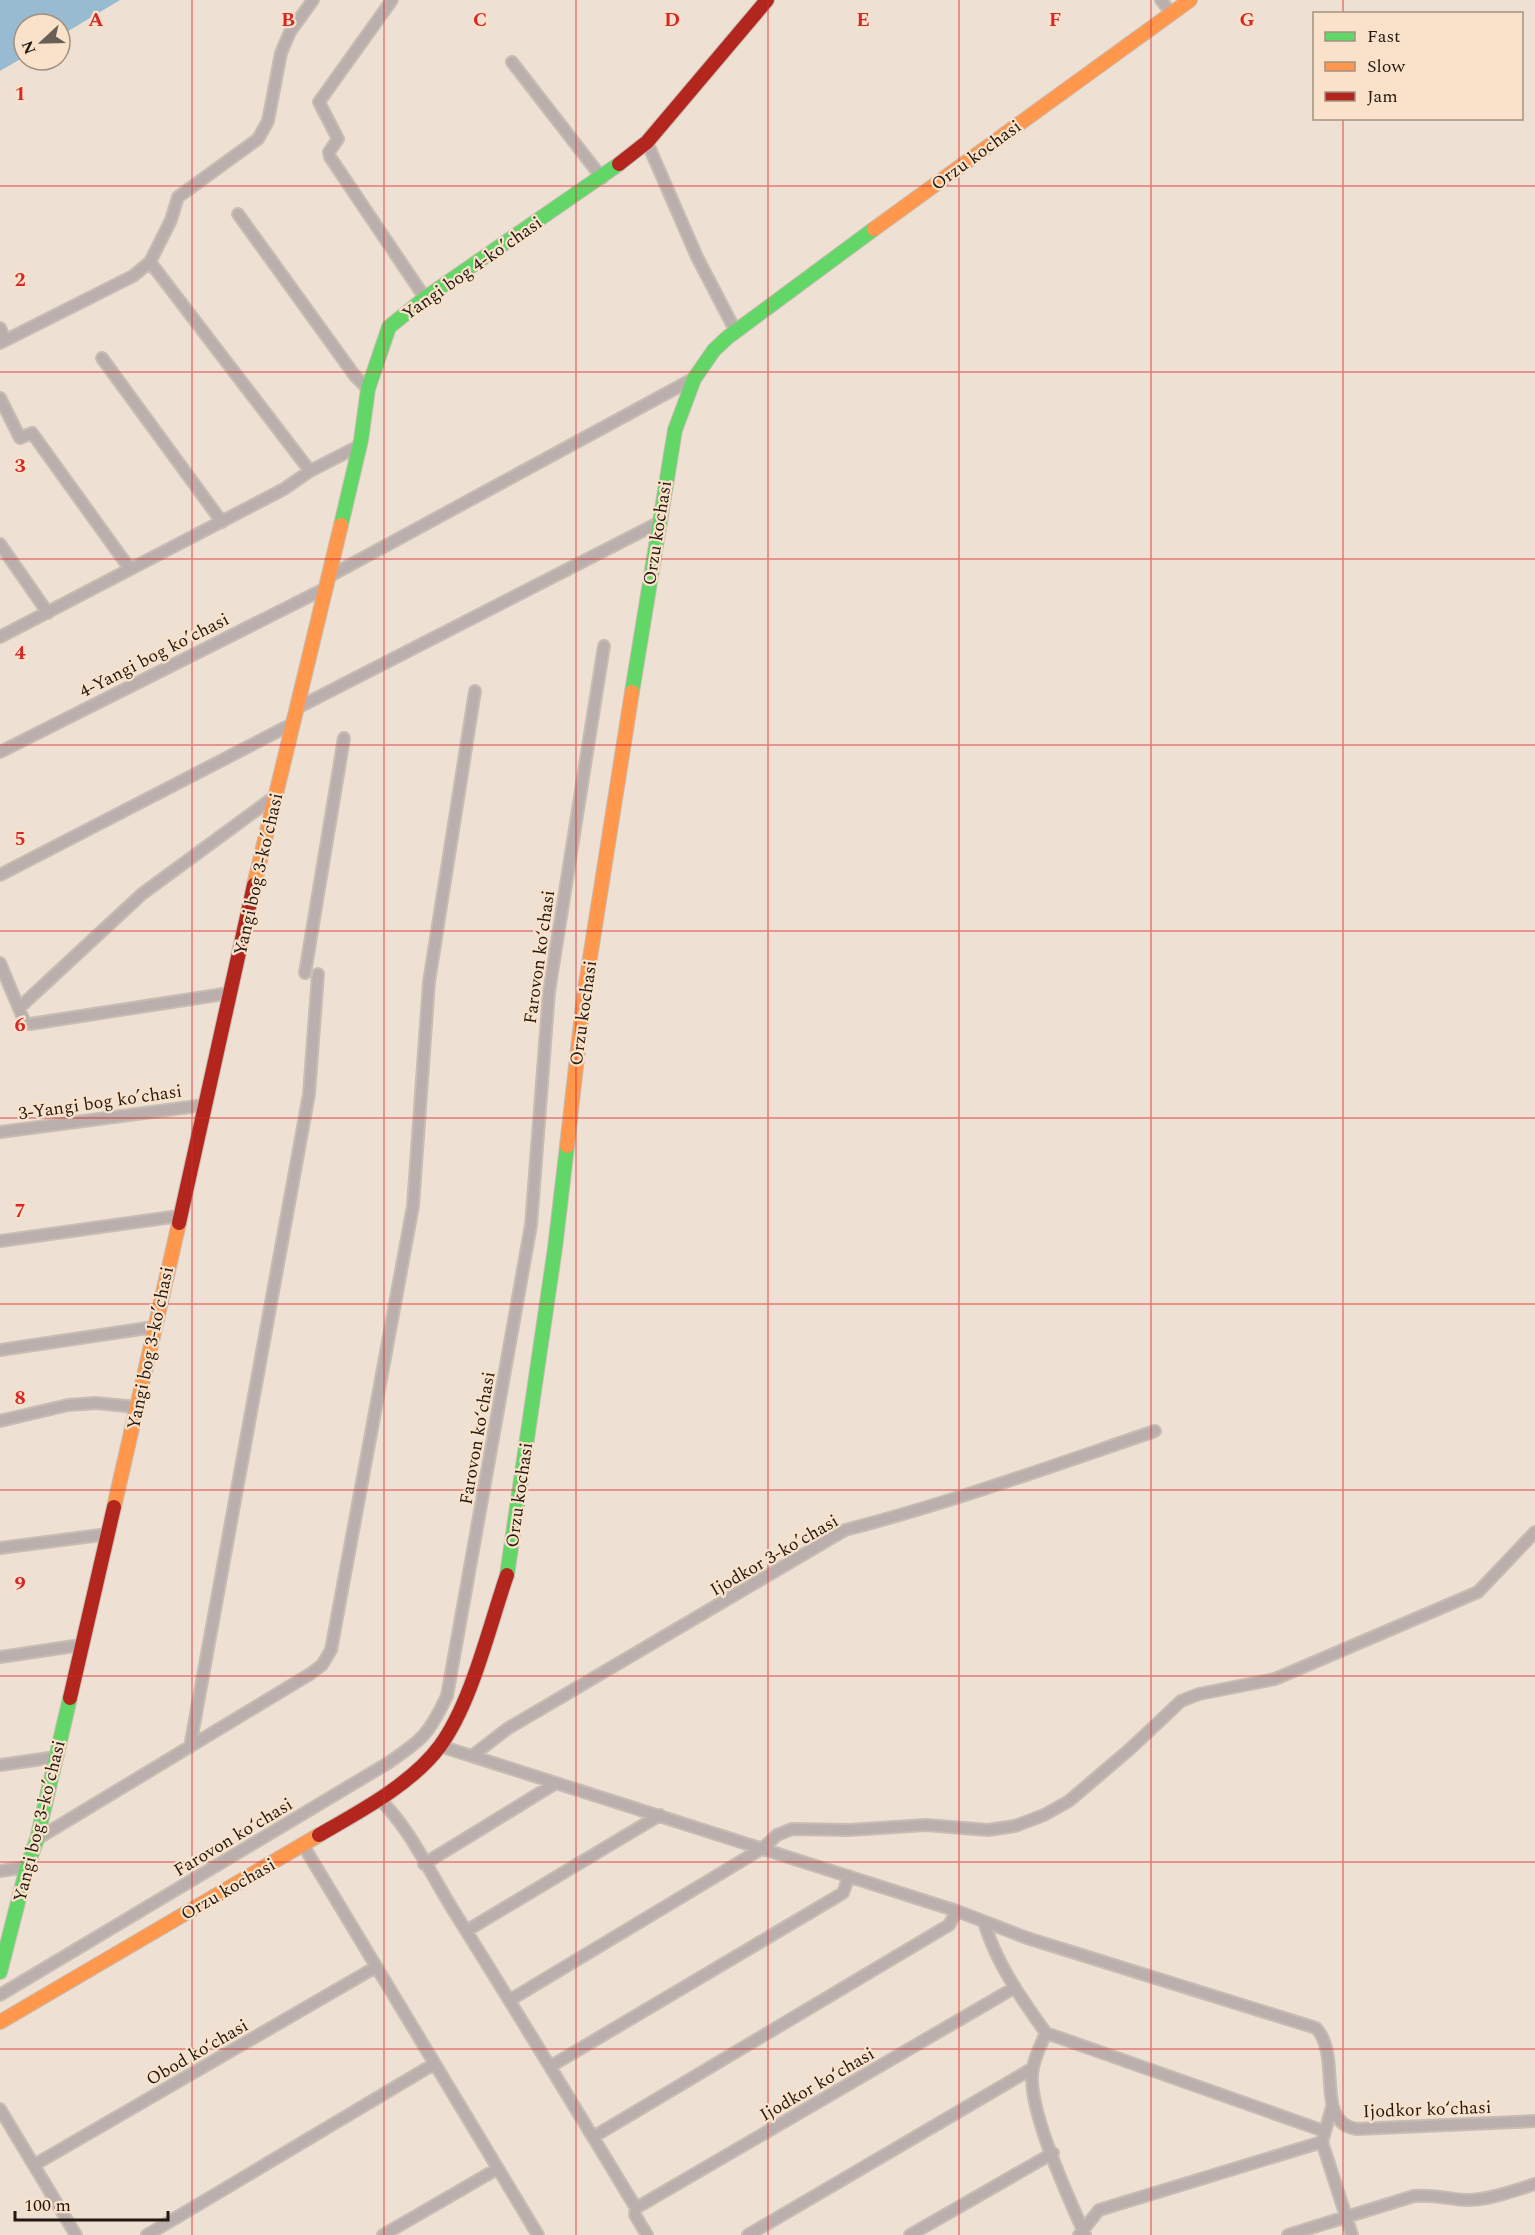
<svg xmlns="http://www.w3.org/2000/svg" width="1535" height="2235" font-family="Spectral,serif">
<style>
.water{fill:#98bbd1}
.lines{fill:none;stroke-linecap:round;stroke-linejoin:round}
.street-casing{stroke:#c8bdb3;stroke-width:14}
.fast-casing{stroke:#c8bdb3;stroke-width:16}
.slow-casing{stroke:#c8bdb3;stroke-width:16}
.jam-casing{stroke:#c8bdb3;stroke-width:16}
.street{stroke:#baafac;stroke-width:10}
.fast{stroke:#63d668;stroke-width:14}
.slow{stroke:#ff974d;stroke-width:14}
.jam{stroke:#b3261e;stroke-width:14}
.grid{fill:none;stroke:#d62828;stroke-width:1.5;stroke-opacity:0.55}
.labels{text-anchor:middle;stroke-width:4.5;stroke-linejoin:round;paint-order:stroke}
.street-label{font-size:18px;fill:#221911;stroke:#f9e1ca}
.grid-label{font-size:20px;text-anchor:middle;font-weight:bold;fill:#d62828;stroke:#f9e1ca;stroke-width:4.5;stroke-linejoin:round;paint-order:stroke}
</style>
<rect width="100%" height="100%" fill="#eee1d4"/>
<!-- water -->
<path class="water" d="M0,0H120L60,36V24H24V57L0,71Z"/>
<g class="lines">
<!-- street casing -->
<g class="street-casing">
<path id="street" d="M392,0L319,102L338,139L329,152L330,157L425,298
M1161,0L1171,13
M512,62L602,178
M647,142L697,257L735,330
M238,214L355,376L368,389
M150,262L310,471
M0,328L5,340
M0,343L133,276L150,262L171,220L178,197L258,139L268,121L281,53L290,32L313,0
M102,358L222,522
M0,398L20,438L32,433L130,569
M0,544L48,613
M328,577L691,380
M0,637L284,489L310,471L357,447
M299,707L658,523
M0,752L324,589
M0,875L294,723
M0,963L25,1023L30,1024L230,993
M305,973L344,738
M19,1008L142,894L274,797
M0,1132L205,1105
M0,1241L179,1216
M0,1350L154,1327
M0,1421L68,1405L96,1403L136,1407
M0,1548L108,1534
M0,1657L81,1645
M440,1746L957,1911L1027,1938L1316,2028C1343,2057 1313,2123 1357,2129L1535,2121
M190,1747L309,1094L318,974
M472,1756L507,1729L845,1530C950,1503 1052,1466 1155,1431
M0,1765L56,1757
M379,1799C409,1826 432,1877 455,1913C516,2010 576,2109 636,2208L635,2215L647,2235
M37,1839L310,1674L322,1665L331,1650L413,1206L429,982L475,691
M303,1845L538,2235
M424,1864L556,1783
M0,1871L27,1867
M984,1922C996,1963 1021,1998 1046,2033C1041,2044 1035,2056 1033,2068C1025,2105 1069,2198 1085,2235
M466,1931L660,1815
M0,1995L388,1763C422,1740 429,1734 447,1696L531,1225L549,992L604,646
M510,2000L763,1848L777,1835L792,1829L849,1830L926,1825L988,1830L1015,1826L1044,1815L1069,1801L1130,1749L1181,1701L1199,1694L1275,1679L1478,1592L1535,1532
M1046,2033L1324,2131
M551,2066L843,1893L849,1876
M0,2109L76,2235
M593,2137L949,1925L957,1911
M1322,2142L1352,2235
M34,2165L376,1967
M636,2208L1014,1988
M147,2235L434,2064
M383,2235L497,2169
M748,2235L1033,2068
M910,2235L1053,2153
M1079,2235L1099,2210L1322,2142L1332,2107
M1288,2235L1414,2196C1433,2194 1448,2199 1466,2200C1489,2200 1513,2191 1535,2184"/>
</g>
<!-- fast casing -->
<g class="fast-casing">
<path id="fast" d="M341,525L361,440L368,389L389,327L425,298L619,164
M632,692L675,430L694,379L714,350L728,337L874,229
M507,1575L555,1248L567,1146
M0,1972L27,1867L37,1839L70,1698"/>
</g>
<!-- slow casing -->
<g class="slow-casing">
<path id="slow" d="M874,229L1190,0
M254,885L341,525
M567,1146L584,996L632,692
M114,1507L179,1223
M0,2022L319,1835"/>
</g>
<!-- jam casing -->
<g class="jam-casing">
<path id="jam" d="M619,164L647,142L767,0
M179,1223L254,885
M70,1698L114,1507
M319,1835C359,1812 412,1784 440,1746C472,1702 489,1627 507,1575"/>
</g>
<!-- street -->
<use href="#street" class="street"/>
<!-- fast -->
<use href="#fast" class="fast"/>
<!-- slow -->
<use href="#slow" class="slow"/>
<!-- jam -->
<use href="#jam" class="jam"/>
</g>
<!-- grid -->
<path class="grid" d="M192,0V2235M384,0V2235M576,0V2235M768,0V2235M959,0V2235M1151,0V2235M1343,0V14M1343,118V2235M0,186H1535M0,372H1535M0,559H1535M0,745H1535M0,931H1535M0,1118H1535M0,1304H1535M0,1490H1535M0,1676H1535M0,1862H1535M0,2049H1535"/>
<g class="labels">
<!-- street labels -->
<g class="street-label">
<text transform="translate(976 155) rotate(-36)" y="6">Orzu kochasi</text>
<text transform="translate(472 268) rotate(-35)" y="6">Yangi bog 4-koʼchasi</text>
<text transform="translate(657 533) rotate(-81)" y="6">Orzu kochasi</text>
<text transform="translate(154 655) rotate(-27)" y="6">4-Yangi bog koʼchasi</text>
<text transform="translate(258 874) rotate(-77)" y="6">Yangi bog 3-koʼchasi</text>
<text transform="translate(539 957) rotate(-82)" y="6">Farovon koʻchasi</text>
<text transform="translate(583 1013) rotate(-82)" y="6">Orzu kochasi</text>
<text transform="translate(100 1102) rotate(-8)" y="6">3-Yangi bog koʼchasi</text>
<text transform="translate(150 1348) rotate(-78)" y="6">Yangi bog 3-koʼchasi</text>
<text transform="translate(477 1438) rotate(-80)" y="6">Farovon koʻchasi</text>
<text transform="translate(519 1495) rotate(-82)" y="6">Orzu kochasi</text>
<text transform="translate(774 1555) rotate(-30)" y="6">Ijodkor 3-koʼchasi</text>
<text transform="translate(39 1821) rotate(-76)" y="6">Yangi bog 3-koʼchasi</text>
<text transform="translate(233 1837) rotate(-31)" y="6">Farovon koʻchasi</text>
<text transform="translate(228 1889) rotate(-30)" y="6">Orzu kochasi</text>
<text transform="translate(197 2052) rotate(-30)" y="6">Obod koʻchasi</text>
<text transform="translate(817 2084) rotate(-30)" y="6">Ijodkor koʻchasi</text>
<text transform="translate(1427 2109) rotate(-2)" y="6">Ijodkor koʻchasi</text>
</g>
</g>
<g class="grid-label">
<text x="96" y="26">A</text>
<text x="288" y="26">B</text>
<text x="480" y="26">C</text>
<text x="672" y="26">D</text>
<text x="863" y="26">E</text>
<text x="1055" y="26">F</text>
<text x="1247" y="26">G</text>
<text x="20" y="100">1</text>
<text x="20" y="286">2</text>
<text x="20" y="472">3</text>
<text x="20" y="659">4</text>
<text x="20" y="845">5</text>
<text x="20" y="1031">6</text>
<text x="20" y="1217">7</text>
<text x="20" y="1404">8</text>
<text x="20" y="1590">9</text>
</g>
<!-- legend -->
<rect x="1313" y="12" width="210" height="108" fill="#f9e1ca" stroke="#a39180" stroke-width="1.5"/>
<rect x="1325" y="32" width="30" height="9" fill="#63d668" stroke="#a39180" stroke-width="1.5"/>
<text x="1367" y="42" font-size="18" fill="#221911">Fast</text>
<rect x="1325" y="62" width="30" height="9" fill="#ff974d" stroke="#a39180" stroke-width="1.5"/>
<text x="1367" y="72" font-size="18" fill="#221911">Slow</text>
<rect x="1325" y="92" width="30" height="9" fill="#b3261e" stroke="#a39180" stroke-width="1.5"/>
<text x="1367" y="102" font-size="18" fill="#221911">Jam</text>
<!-- north arrow -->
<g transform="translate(42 42) rotate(248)"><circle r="28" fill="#f9e1ca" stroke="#a39180" stroke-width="1.5"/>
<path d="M0-4.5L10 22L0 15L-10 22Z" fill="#695f55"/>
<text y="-9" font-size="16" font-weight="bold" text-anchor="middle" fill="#221911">N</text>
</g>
<!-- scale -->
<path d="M15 2211v9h153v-9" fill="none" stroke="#221911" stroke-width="3"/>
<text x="24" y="2211" font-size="18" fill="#221911" stroke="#f9e1ca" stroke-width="4.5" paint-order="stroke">100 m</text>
</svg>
